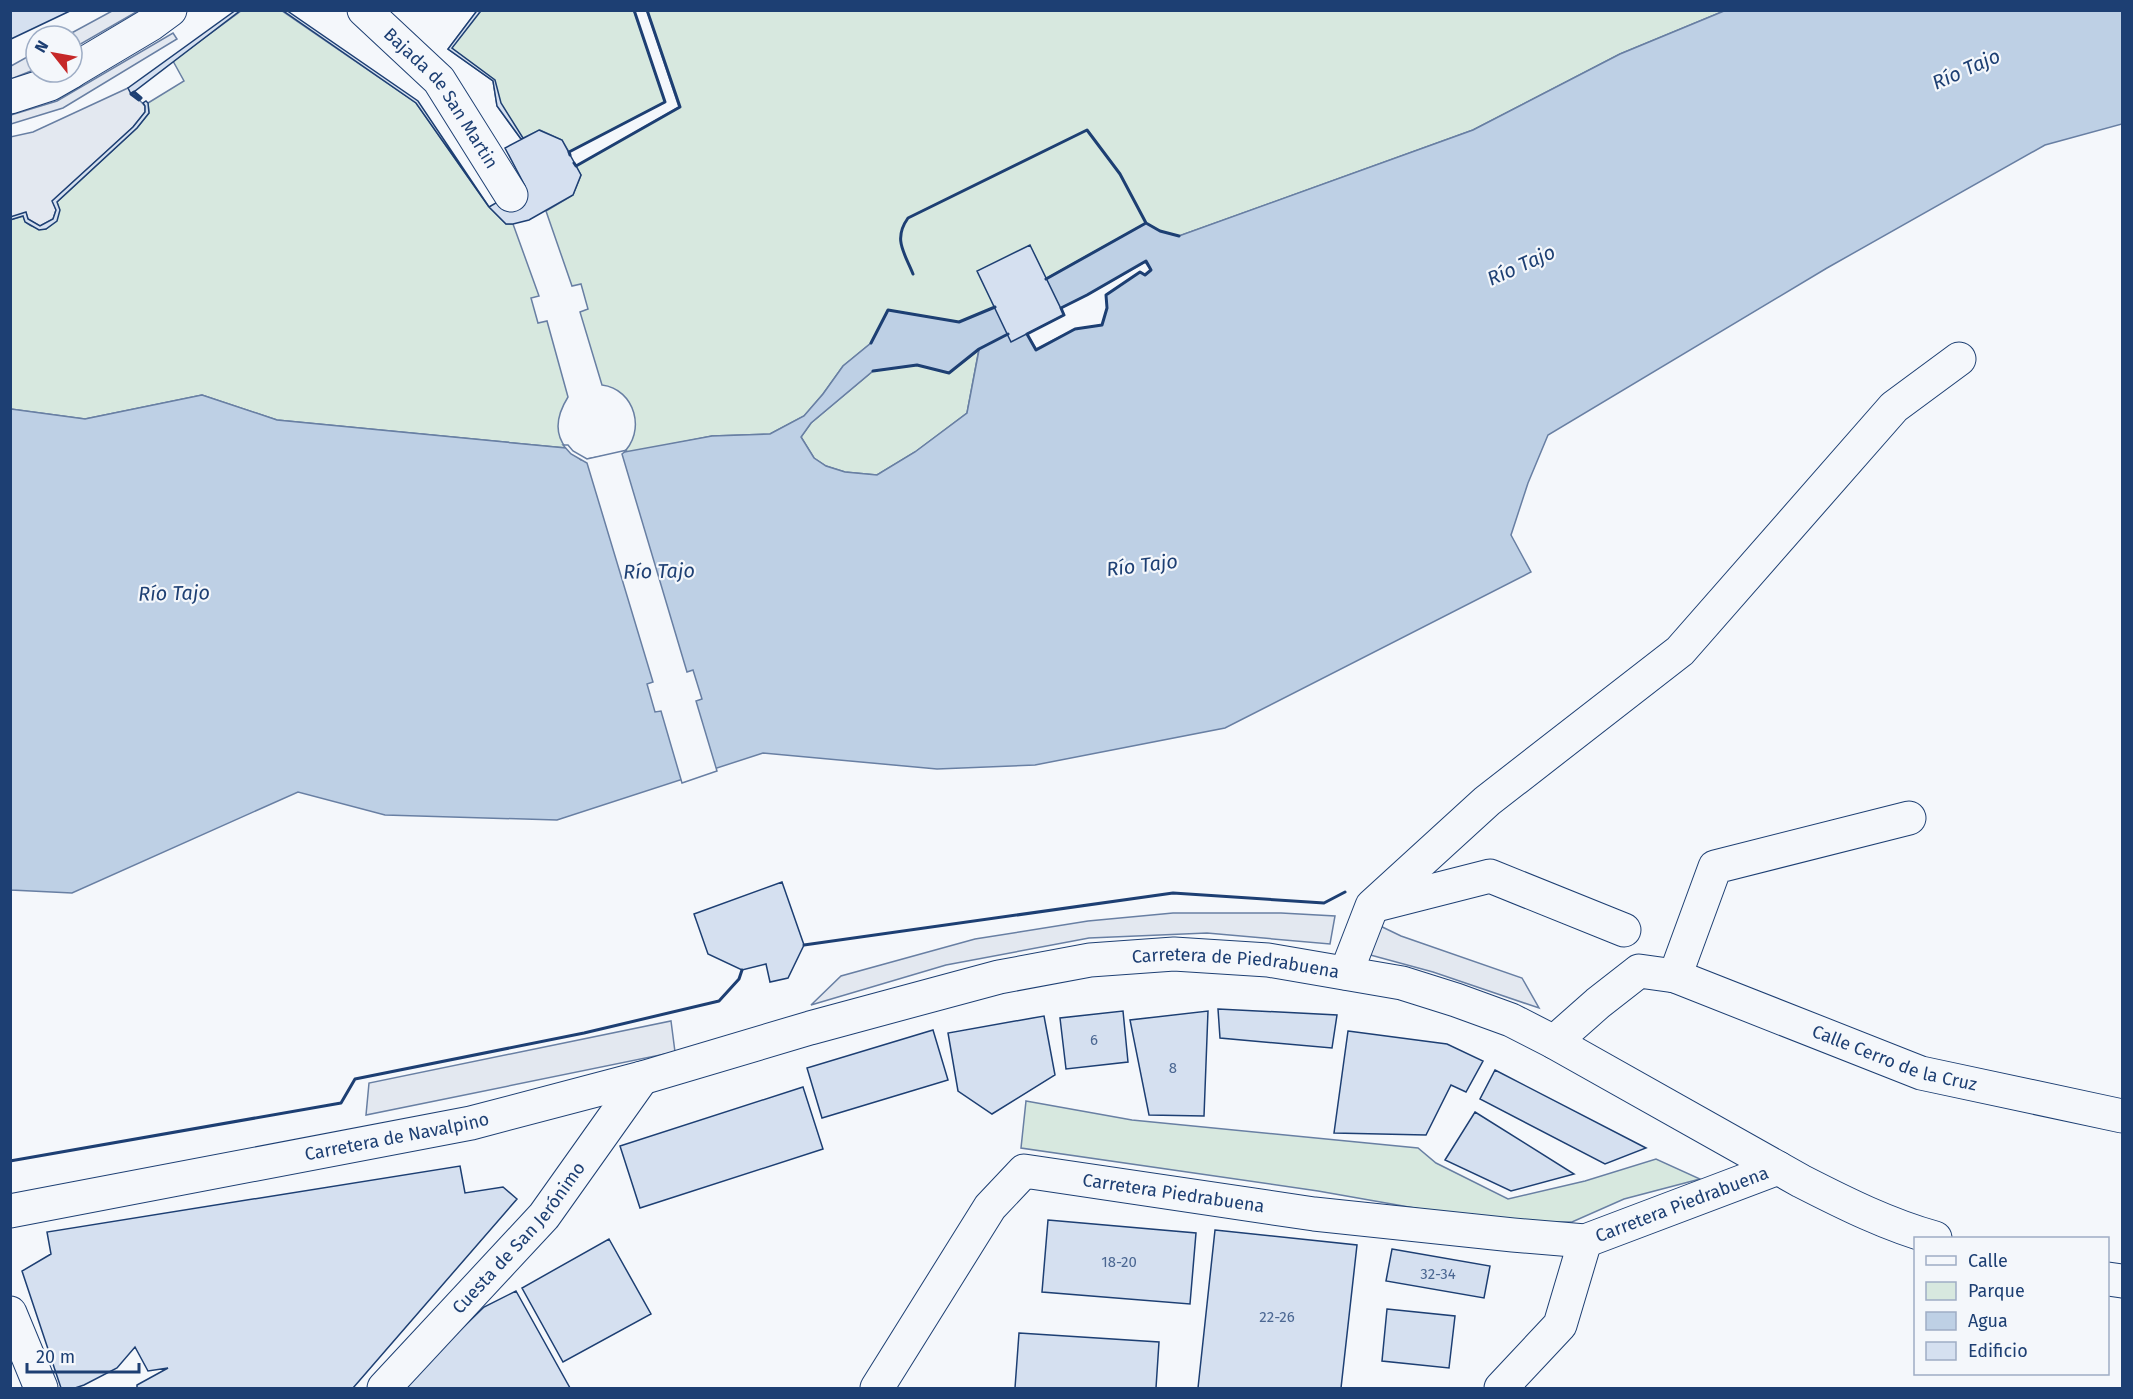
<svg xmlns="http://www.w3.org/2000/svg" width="2133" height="1399" font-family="'Fira Sans',sans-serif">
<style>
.green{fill:#d7e8df;stroke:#687fa3;stroke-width:1.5}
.parking{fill:#e3e8f0;stroke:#687fa3;stroke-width:1.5}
.water{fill:#bed0e5;stroke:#687fa3;stroke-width:1.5;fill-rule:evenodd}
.pier{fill:#f4f7fb;stroke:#687fa3;stroke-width:1.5}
.building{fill:#d5e0f0;stroke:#1d3f73;stroke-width:1.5}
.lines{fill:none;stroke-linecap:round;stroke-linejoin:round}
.minor-casing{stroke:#1d3f73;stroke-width:35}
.major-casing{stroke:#1d3f73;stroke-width:35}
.minor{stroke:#f4f7fb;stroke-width:33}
.major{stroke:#f4f7fb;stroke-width:33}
.wall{stroke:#1d3f73;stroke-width:3}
.labels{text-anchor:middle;stroke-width:4.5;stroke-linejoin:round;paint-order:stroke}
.number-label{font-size:15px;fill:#4b6792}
.street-label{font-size:18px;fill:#1d3f73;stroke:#f4f7fb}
.water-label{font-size:20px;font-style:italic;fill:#1d3f73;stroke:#f4f7fb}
</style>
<rect width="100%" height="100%" fill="#f4f7fb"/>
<!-- green -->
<path class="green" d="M241,11H282L416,103L489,207L506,224H513L539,296L531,298L538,323L547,321L568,397C558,413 553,432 566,448L277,420L202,395L85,419L11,409L10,220L23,216C27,228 35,227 46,229C57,221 61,216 57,202L137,128L149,113L148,103L184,81L173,61Z
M475,11H634L665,102L569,152L562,140L540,130L521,139L497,106L493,81L448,49L476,12Z
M647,11H1724L1620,54L1473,130L1179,236L1160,231L1146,223L995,307L959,322L888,310L871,343L843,366L823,394L804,416L770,434L712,436L622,454C647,432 635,389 602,385L580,312L588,309L581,284L572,286L546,211L573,195L581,175L576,166L679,107Z
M979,349L967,413L915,452L877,475L845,472L826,466L814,458L801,437L811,423L873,371L917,365L949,373Z
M1026,1101L1132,1120L1418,1148L1436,1163L1508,1199L1585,1181L1656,1159L1700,1179L1624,1199L1572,1222H1494L1318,1191L1021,1148Z"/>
<!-- parking -->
<path class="parking" d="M112,11H138L72,49V36H66Z
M173,33L177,39L63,108L11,124V115L57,101Z
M36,52V69L11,79V66Z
M128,88L145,106V112L133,127L53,201L56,210L53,219L40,226L28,219L26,213L11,218L10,137L33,132Z
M1173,913H1281L1335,916L1330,944L1207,933L1089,938L946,965L811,1005L841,976L975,939L1088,921Z
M1374,923L1401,936L1522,978L1539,1008L1433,972L1363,953Z
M671,1021L675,1052L366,1115L369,1083Z"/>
<!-- water -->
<path class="water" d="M1724,11H2122V124L2045,145L1827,268L1548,435L1528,483L1511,535L1531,572L1225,728L1035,765L937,769L763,753L557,820L385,815L298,792L72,893L11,890V409L85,419L202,395L277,420L566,448L581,460L712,436L770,434L804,416L823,394L843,366L871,343L888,310L959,322L995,307L1146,223L1160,231L1179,236L1473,130L1620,54ZM1145,262L1151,270L1145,275L1140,272L1106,295L1107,308L1102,325L1075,329L1036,349L1027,334H1008L1087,295ZM979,350L967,413L915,452L877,475L845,472L826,466L814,458L801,437L811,423L873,371L917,365L949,373Z"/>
<!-- pier -->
<path class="pier" d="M563,445H568L573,451L587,459L627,450L622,454L687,672L693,670L702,699L696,701L717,771L682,783L661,711L655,712L647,684L653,682L587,463L571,454Z"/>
<!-- building -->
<path class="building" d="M10,10H72L11,39Z
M236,10H241L131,94L128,88Z
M282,10H286L418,101L489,207L416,103Z
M475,10L480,12L452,48L495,80L501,103L523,138L521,139L497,106L493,81L448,49L476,12Z
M146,101L148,103L149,113L137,128L57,202L60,210L57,221L46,229L39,230L25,222L23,216L10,220V217L26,212L28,219L40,226L53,219L56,210L52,201L133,127L145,112V106L143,103Z
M539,130L562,140L581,175L573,195L529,220L513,224H506L489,207L525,186L505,148Z
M1030,245L1064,315L1011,342L977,271Z
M782,882L804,945L788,978L770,982L766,964L742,970L708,954L694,914Z
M1218,1009L1337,1015L1332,1048L1220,1038Z
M1123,1011L1128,1062L1066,1069L1060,1018Z
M1208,1011L1204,1116L1149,1115L1130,1020Z
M1044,1016L1055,1075L992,1114L958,1091L948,1033Z
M933,1030L948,1080L822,1118L807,1068Z
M1348,1031L1447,1044L1483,1061L1466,1092L1451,1085L1426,1135L1334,1133Z
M1495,1070L1646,1148L1605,1164L1480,1099Z
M803,1087L823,1149L640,1208L620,1146Z
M1475,1112L1574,1174L1511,1191L1445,1160Z
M460,1166L465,1193L503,1187L517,1199L353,1388H137V1385L168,1368L148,1371L135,1347L117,1368L84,1385L75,1388H61L22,1271L51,1254L47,1232Z
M1048,1220L1196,1233L1190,1304L1042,1292Z
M1215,1230L1357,1245L1341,1388H1198Z
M609,1239L651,1314L563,1362L522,1288Z
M1392,1249L1490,1266L1484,1298L1386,1281Z
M516,1291L570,1388H401L484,1307Z
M1387,1309L1455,1316L1449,1368L1382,1361Z
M1019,1333L1159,1342L1156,1388H1015Z"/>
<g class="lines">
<!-- minor casing -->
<g class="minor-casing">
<g id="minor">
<path id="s1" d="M364,10L439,80L511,195"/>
<path d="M72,71L151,24L170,10"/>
<path d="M10,97L50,84L71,72"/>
<path d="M1376,905L1490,876L1624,930"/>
<path d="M1346,973L1372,906L1487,801L1680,651L1894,407L1959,359"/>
<path d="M1675,976L1715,867L1909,818"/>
<path id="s2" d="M1554,1042L1598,1003L1639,971L1675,976L1921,1073L2122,1116"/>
<path d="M10,1313L41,1388"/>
<path id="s3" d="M384,1388L544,1216L642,1078"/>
<path id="s4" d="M877,1388L990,1207L1024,1171L1314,1214L1513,1235L1585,1241L1778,1168"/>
<path d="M1501,1388L1560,1325L1585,1241"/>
</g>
</g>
<!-- major casing -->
<g class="major-casing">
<g id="major">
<path id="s5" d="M10,1211L471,1123L642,1078L810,1028L999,977L1090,960L1174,954L1268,960L1402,983L1456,1000L1511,1020L1554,1042L1801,1181C1844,1203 1888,1225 1935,1238"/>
<path d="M2108,1279L2122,1281"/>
</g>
</g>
<!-- minor -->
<use href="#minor" class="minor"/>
<!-- major -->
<use href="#major" class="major"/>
<!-- wall -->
<path class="wall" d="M134,92L141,98L139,100L131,94Z
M570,155L569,152L665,102L634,10
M574,163L576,166L680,107L647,10
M1146,261L1151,270L1145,275L1140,272L1106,295L1107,308L1102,325L1075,329L1036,350L1027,334L1064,315L1061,308L1087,295Z
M913,274C904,252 893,239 908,218L1087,130L1120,174L1146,223
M1046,279L1146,223L1160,231L1179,236
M871,343L888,310L959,322L995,307
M873,371L917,365L949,373L979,349L1008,334
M804,945L1173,893L1324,903L1345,892
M10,1161L341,1103L355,1079L584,1033L719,1001L739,979L742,970"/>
</g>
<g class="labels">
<!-- number labels -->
<g class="number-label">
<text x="1094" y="1045">6</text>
<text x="1173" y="1073">8</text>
<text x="1119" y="1267">18-20</text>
<text x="1438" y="1279">32-34</text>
<text x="1277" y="1322">22-26</text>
</g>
<!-- street labels -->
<g class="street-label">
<text dy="6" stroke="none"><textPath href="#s1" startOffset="118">Bajada de San Martin</textPath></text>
<text dy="6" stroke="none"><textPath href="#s5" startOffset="1256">Carretera de Piedrabuena</textPath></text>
<text dy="6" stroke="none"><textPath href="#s2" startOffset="382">Calle Cerro de la Cruz</textPath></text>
<text dy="6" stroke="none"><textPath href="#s5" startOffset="394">Carretera de Navalpino</textPath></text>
<text dy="6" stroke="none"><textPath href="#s4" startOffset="414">Carretera Piedrabuena</textPath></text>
<text dy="6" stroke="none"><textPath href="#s4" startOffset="932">Carretera Piedrabuena</textPath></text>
<text dy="6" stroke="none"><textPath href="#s3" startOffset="202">Cuesta de San Jerónimo</textPath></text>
</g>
<!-- water labels -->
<g class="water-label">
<text transform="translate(1966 69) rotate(-24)" y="7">Río Tajo</text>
<text transform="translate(1521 265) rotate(-24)" y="7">Río Tajo</text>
<text transform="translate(1142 565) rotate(-7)" y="7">Río Tajo</text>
<text transform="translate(659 571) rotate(-1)" y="7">Río Tajo</text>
<text transform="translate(174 593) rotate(-1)" y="7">Río Tajo</text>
</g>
</g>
<!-- border -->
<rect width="2133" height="1399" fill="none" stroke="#1d3f73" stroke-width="24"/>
<!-- legend -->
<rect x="1914" y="1237" width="195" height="138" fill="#f4f7fb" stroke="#9eadc5" stroke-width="1.5"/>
<rect x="1926" y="1256" width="30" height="9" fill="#f4f7fb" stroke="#9eadc5" stroke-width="1.5"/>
<text x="1968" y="1267" font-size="18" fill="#1d3f73">Calle</text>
<rect x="1926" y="1282" width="30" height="18" fill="#d7e8df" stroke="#9eadc5" stroke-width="1.5"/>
<text x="1968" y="1297" font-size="18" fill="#1d3f73">Parque</text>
<rect x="1926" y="1312" width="30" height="18" fill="#bed0e5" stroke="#9eadc5" stroke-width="1.5"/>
<text x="1968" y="1327" font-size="18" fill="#1d3f73">Agua</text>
<rect x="1926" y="1342" width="30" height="18" fill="#d5e0f0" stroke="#9eadc5" stroke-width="1.5"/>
<text x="1968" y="1357" font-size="18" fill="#1d3f73">Edificio</text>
<!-- north arrow -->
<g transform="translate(54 54) rotate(301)"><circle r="28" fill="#f4f7fb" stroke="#9eadc5" stroke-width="1.5"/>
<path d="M0-4.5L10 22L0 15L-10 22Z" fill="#c62828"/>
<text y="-9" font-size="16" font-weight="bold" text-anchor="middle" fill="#1d3f73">N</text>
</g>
<!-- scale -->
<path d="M27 1363v9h112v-9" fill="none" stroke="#1d3f73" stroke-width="3"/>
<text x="36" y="1363" font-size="18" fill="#1d3f73" stroke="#f4f7fb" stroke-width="4.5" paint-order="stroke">20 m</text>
</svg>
